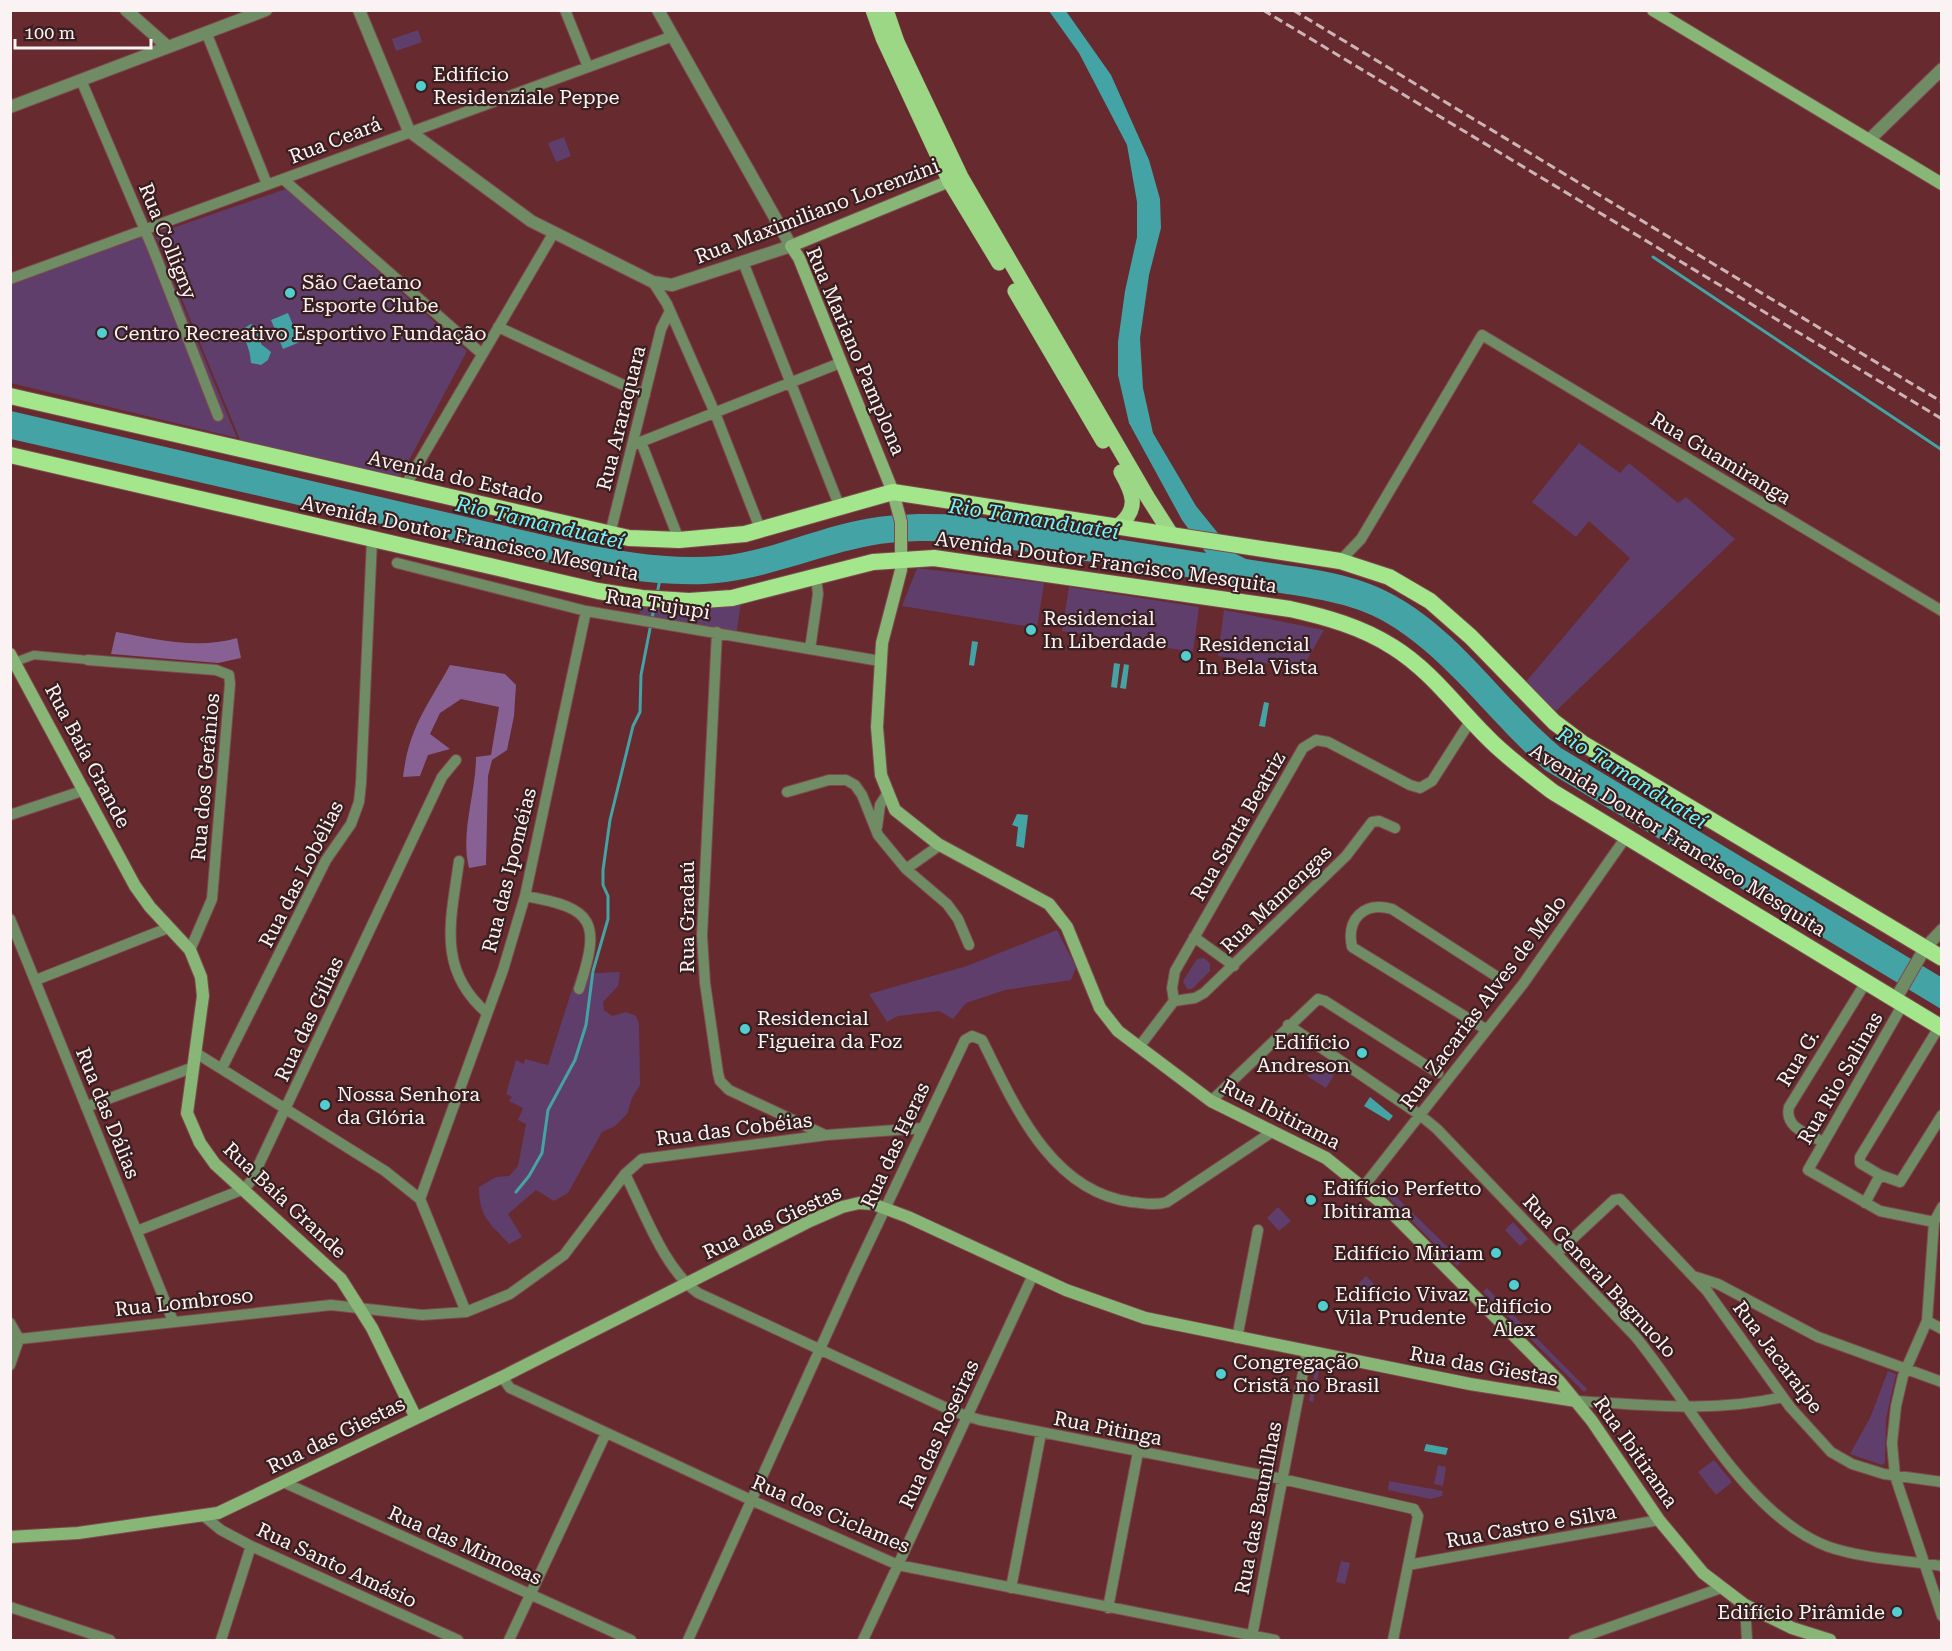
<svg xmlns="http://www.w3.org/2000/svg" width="1952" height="1651" font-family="'Roboto Serif',serif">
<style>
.green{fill:#603e6b}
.forest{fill:#876194}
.water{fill:#44a3a5}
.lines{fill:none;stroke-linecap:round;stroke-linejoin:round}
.stream{stroke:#44a3a5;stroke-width:3}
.pedestrian-casing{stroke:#7e4a4e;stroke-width:10}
.minor-casing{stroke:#7e4a4e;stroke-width:12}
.tertiary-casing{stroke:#7e4a4e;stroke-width:14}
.secondary-casing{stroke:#7e4a4e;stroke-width:14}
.primary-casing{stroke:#7e4a4e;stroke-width:16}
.trunk-casing{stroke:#7e4a4e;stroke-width:18}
.pedestrian{stroke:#6f8c65;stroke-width:8}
.minor{stroke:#6f8c65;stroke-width:10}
.tertiary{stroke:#6f8c65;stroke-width:12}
.secondary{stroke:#88b677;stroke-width:12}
.primary{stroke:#9bd785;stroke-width:15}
.trunk{stroke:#a4e68b;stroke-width:16}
.rail{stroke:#ccb4b5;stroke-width:3;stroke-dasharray:9 4.5;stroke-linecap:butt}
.poi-dot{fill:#52cdd0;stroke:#391e1f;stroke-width:2}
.labels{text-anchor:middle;stroke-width:4.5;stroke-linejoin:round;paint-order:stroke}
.poi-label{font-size:20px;fill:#fbf3f3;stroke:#391e1f;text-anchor:start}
.street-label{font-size:20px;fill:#fbf3f3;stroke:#391e1f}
.water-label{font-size:21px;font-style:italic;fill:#6ef6f9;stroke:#391e1f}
</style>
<rect width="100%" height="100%" fill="#662a2f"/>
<!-- green -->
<path class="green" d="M418,30L422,42L396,51L392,39Z
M564,137L571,156L556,162L548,143Z
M286,189L467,351L400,477L241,442L155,234Z
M153,233L237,438L11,383L10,283Z
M1579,443L1620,473L1629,463L1678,503L1686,497L1735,539L1556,711L1525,683L1630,558L1589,521L1576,537L1532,502Z
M917,568L1044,583L1037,628L902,606Z
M1069,587L1199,607L1193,652L1062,631Z
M742,596L736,636L638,621L642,598Z
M1224,610L1324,630L1302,669L1218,656Z
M1057,930L1076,967L1071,980L1005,990L966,1003L953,1019L939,1011L898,1016L887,1022L869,994L967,966Z
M1204,958L1210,963V971L1192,989H1187L1183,981L1197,959Z
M620,972L618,986L603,1002L604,1010L612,1016L626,1012L636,1016L639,1024L640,1085L632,1098L627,1114L615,1126L602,1132L568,1193L554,1201L536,1190L508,1214L522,1237L509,1244C490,1223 479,1218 479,1187L496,1177L509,1176L518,1166L526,1124L518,1120L523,1108L509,1101L512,1097L506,1094L516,1060L524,1064L525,1059L548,1065L577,974Z
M1316,1063L1334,1075L1326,1088L1307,1076Z
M1381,1182L1462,1261L1457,1266L1377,1186Z
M1278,1207L1291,1221L1279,1231L1267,1218Z
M1513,1222L1528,1239L1520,1246L1505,1230Z
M1366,1276L1383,1293L1382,1296L1356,1286Z
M1487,1288L1587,1389L1584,1392L1483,1292Z
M1316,1364L1320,1365L1313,1402L1309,1401Z
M1888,1371L1896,1374L1886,1419L1885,1463L1882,1465L1850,1454L1870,1418Z
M1714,1460L1732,1482L1716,1495L1698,1472Z
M1438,1465L1446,1467L1443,1486L1434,1484Z
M1389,1481L1443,1491L1442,1496L1431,1499L1388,1490Z
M1341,1561L1350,1563L1345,1584L1336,1582Z"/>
<!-- forest -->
<path class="forest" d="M116,632C157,639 196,650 237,638L241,658L218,663L111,654Z
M450,665L505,674L516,685L514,716L507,750L492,760L488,776L486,865L469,868C460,833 476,793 476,757L491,755L499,707L461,699L440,713L430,734L450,749L428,755L420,776L403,777C409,727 427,707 450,665Z"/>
<!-- water -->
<path class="water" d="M1049,11H1066L1111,75L1149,160L1160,199L1161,228L1149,275L1140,338L1143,388L1153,433L1196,506L1234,553L1246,559C1292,567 1342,570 1384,590C1457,625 1501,698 1561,748L1941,977V1009L1545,770C1491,724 1446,657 1385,622C1348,600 1300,597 1258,589C1159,572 1060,557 961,542C926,540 889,540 855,549C812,559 770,576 726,582C691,587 655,583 620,579L11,439V411L574,542C622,552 670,560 719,556C764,552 807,532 851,522C888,513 926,513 964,515L1206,553L1182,520L1129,423L1118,375V342L1125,291L1137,237V202L1127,145L1079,53Z
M288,313L300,342L283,349L271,320Z
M251,324L267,333L262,335L261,344L271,352L268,360L261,365L251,363C250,346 244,342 243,329Z
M972,641L978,642L974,666L969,665Z
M1114,663L1120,664L1117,688L1111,687Z
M1124,664L1129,665L1126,689L1120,688Z
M1264,702L1269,703L1265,727L1259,726Z
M1017,814L1028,815L1024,848L1016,846L1018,827L1012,825Z
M1370,1097L1393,1116L1389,1121L1364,1106Z
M1426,1444L1448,1448L1446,1455L1424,1451Z"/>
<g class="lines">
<!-- stream -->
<path class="stream" d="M1653,257L1942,450
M657,594L660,579
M516,1192L529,1176L542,1153L548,1110L575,1060L586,1025L593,971L608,919V896L603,885V870L610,820L633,726L640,712L641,675L655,603"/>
<!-- pedestrian casing -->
<g class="pedestrian-casing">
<path id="pedestrian" d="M15,662L34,655L88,660"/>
</g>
<!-- minor casing -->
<g class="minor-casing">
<path id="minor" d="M565,10L588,67
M206,32L267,184
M81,80L153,249L218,416
M283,179L482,354
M743,262L839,505
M10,279L673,36
M653,282L667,304L715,413L761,531
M498,327L645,395
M641,442L679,540
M633,445L840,363
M404,488L553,234
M610,534L661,329L670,311
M1340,561L1361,539L1482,335L1942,611
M397,563L586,611L880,661
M717,632L702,936L705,983L718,1073L720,1081L729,1090L825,1135
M810,649L818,594L816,577
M88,660L216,670L229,675L230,684L212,899L190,950
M787,792L829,780H846L855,785L862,795L878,835L906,869L947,904L958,919L969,945
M10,815L85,790
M877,827L880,805L887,794
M459,861C451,920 436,969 487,1013
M906,869L940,845
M525,896C595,908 601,922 579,989
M10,919L173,1321
M1194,937L1234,966
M36,980L168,928
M1174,1001L1195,998L1204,993L1346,856L1372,822L1379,821L1395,828
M1903,1004L1808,1170L1880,1211L1934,1222
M1288,1025L1420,1115L1437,1129L1635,1336C1689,1401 1747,1517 1829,1547C1865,1559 1904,1560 1942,1566
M1939,1027L1860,1157V1163L1880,1175L1900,1182L1942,1115
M1487,1030L1352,947C1346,919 1364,901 1392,909L1499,978
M1139,1047L1174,1001L1172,988L1175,971L1303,748L1316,740L1328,742L1410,785L1420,788L1432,781L1471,720
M196,1053L385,1171L420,1199L466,1312
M222,1068L326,860L351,824L359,802L361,783L372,540
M1211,1101L1318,999L1325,1001L1438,1073
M86,1107L194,1067
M1823,1142C1808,1134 1784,1128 1789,1107L1866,982
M625,1174C644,1211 664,1269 698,1293L955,1412L980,1420L1282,1479L1414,1509L1418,1516L1393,1640
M1364,1186L1523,984L1626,837
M420,1199L503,970L525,896L586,611
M1865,1203L1880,1175
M1942,1207L1934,1222L1927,1321L1903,1376L1896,1406L1892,1443L1895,1476L1942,1616
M137,1231L244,1189L251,1181L442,777L456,760
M1557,1253L1614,1200L1620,1199L1707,1291L1790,1407L1831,1452L1852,1464L1884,1474L1942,1482
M1693,1276L1718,1284L1818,1337L1942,1382
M1927,1321L1942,1329
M10,1323L19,1339L10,1365
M1237,1338L1258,1230
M10,1340L331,1305L422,1315L466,1312L510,1294L564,1255L625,1174L642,1159L827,1135L923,1128
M502,1377L510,1388L751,1500L898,1565L1275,1640
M1576,1401C1645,1405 1715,1413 1783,1397
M283,1482L631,1640
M205,1517L221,1530L251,1546L458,1640
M1408,1565L1659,1520
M1011,1588L1041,1433
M1745,1605L1747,1640
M10,1607L110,1640
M1108,1608L1138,1452
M1252,1636L1307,1352
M221,1640L251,1546
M509,1640L606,1433
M688,1640L854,1274L965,1040L972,1036L982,1040C1014,1104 1050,1191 1131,1202C1143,1203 1155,1206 1167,1202L1272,1132
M863,1640L1033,1275
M1574,1640L1721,1588"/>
</g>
<!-- tertiary casing -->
<g class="tertiary-casing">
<path id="tertiary" d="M126,10L168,47
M359,10L409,131L531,221L653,282L672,285L791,246L658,10
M10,107L266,10
M1869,140L1942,69
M1895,1000L1925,948L1942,930"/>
</g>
<!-- secondary casing -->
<g class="secondary-casing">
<path id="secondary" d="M1653,10L1942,184
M957,178L791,246L799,258L893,492L901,522V570L882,643L877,727L881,775L895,810L938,844L1049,904L1067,927L1100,1008L1118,1031L1211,1101L1326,1158L1383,1204L1560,1382L1592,1421L1659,1520L1703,1573L1745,1605L1792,1628L1830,1640
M10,654L135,886L150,907L190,950L201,977L203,996L187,1113L200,1143L215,1164L341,1279L372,1328L416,1418
M10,1537L78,1533L218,1513L502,1377L810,1221L842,1207L859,1203L873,1204L908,1217L1066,1290L1145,1318L1470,1384L1576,1401"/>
</g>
<!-- primary casing -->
<g class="primary-casing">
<path id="primary" d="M873,10L883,38L950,182L999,263
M886,10L897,42L961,177L1148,498L1171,534
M1015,291L1103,441
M1118,526C1140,509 1133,493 1121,472"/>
</g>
<!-- trunk casing -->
<g class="trunk-casing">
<path id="trunk" d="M10,396L629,538L679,540L745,534L893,492L1340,561L1389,577L1430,601L1471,637L1554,722L1582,743L1942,958
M10,455L598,591L642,598L689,601L732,598L873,562L934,558L1290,609C1326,617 1362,627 1393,647C1430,670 1455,705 1486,736C1506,757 1530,774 1553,792L1942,1028"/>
</g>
<!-- pedestrian -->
<use href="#pedestrian" class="pedestrian"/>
<!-- minor -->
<use href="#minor" class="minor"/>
<!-- tertiary -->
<use href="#tertiary" class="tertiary"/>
<!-- secondary -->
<use href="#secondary" class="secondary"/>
<!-- primary -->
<use href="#primary" class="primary"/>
<!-- trunk -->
<use href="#trunk" class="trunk"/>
<!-- rail -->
<path class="rail" d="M1263,10L1942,419
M1293,10L1942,402"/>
</g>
<!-- markers -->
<g class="poi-dot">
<circle cx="421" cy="86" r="6"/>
<circle cx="290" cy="293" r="6"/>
<circle cx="102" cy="333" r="6"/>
<circle cx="1031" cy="630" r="6"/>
<circle cx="1186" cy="656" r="6"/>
<circle cx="745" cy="1029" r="6"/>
<circle cx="1362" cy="1053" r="6"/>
<circle cx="325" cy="1105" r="6"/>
<circle cx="1311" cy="1200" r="6"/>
<circle cx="1496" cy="1253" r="6"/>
<circle cx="1514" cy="1285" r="6"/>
<circle cx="1323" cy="1306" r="6"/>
<circle cx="1221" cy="1374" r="6"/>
<circle cx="1897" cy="1612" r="6"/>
</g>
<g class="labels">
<!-- poi labels -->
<g class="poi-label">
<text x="433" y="81">Edifício<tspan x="433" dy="23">Residenziale Peppe</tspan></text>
<text x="302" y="289">São Caetano<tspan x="302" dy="23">Esporte Clube</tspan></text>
<text x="114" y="340">Centro Recreativo Esportivo Fundação</text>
<text x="1043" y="625">Residencial<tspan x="1043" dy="23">In Liberdade</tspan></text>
<text x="1198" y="651">Residencial<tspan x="1198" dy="23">In Bela Vista</tspan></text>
<text x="757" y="1025">Residencial<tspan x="757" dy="23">Figueira da Foz</tspan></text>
<text x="1350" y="1049" text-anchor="end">Edifício<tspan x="1350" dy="23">Andreson</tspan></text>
<text x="337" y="1101">Nossa Senhora<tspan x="337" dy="23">da Glória</tspan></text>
<text x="1323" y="1195">Edifício Perfetto<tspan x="1323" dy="23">Ibitirama</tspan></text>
<text x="1484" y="1260" text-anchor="end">Edifício Miriam</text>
<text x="1335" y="1301">Edifício Vivaz<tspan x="1335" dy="23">Vila Prudente</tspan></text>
<text x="1514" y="1313" text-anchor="middle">Edifício<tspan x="1514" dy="23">Alex</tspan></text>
<text x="1233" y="1369">Congregação<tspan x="1233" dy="23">Cristã no Brasil</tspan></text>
<text x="1885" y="1619" text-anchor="end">Edifício Pirâmide</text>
</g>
<!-- street labels -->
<g class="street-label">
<text transform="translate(335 140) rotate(-21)" y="7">Rua Ceará</text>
<text transform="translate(817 211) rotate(-21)" y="7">Rua Maximiliano Lorenzini</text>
<text transform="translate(168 241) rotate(68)" y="7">Rua Colligny</text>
<text transform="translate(856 351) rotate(67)" y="7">Rua Mariano Pamplona</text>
<text transform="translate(621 418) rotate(-76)" y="7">Rua Araraquara</text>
<text transform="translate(1721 458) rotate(31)" y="7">Rua Guamiranga</text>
<text transform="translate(456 477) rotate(13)" y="7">Avenida do Estado</text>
<text transform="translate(470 538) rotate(12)" y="7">Avenida Doutor Francisco Mesquita</text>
<text transform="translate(1106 562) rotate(8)" y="7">Avenida Doutor Francisco Mesquita</text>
<text transform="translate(658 604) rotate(9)" y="7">Rua Tujupi</text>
<text transform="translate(88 756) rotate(62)" y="7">Rua Baía Grande</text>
<text transform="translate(205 777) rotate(-85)" y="7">Rua dos Gerânios</text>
<text transform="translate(1238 826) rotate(-60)" y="7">Rua Santa Beatriz</text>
<text transform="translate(1678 840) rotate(32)" y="7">Avenida Doutor Francisco Mesquita</text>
<text transform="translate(509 870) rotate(-76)" y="7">Rua das Ipoméias</text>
<text transform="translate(301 874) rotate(-63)" y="7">Rua das Lobélias</text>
<text transform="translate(1276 899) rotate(-44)" y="7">Rua Mamengas</text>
<text transform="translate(687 917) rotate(-90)" y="7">Rua Gradaú</text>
<text transform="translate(1483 1002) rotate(-53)" y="7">Rua Zacarias Alves de Melo</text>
<text transform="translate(309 1019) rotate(-65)" y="7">Rua das Gílias</text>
<text transform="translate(1798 1058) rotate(-59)" y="7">Rua G.</text>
<text transform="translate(1840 1078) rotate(-60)" y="7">Rua Rio Salinas</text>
<text transform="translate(108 1113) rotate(68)" y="7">Rua das Dálias</text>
<text transform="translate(1281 1114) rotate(27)" y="7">Rua Ibitirama</text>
<text transform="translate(734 1129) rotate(-7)" y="7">Rua das Cobéias</text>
<text transform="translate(895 1145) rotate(-65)" y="7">Rua das Heras</text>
<text transform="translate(285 1200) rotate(43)" y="7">Rua Baía Grande</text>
<text transform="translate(772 1222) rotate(-25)" y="7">Rua das Giestas</text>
<text transform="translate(1600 1276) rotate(47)" y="7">Rua General Bagnuolo</text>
<text transform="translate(184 1302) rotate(-6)" y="7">Rua Lombroso</text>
<text transform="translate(1778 1357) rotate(53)" y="7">Rua Jacaraípe</text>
<text transform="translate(1484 1366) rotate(10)" y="7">Rua das Giestas</text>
<text transform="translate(1108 1428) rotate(11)" y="7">Rua Pitinga</text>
<text transform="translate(939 1434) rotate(-65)" y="7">Rua das Roseiras</text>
<text transform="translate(336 1435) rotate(-26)" y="7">Rua das Giestas</text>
<text transform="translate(1636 1452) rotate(55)" y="7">Rua Ibitirama</text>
<text transform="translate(1258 1508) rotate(-79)" y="7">Rua das Baunilhas</text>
<text transform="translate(831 1514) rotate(23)" y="7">Rua dos Ciclames</text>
<text transform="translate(1531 1526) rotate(-10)" y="7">Rua Castro e Silva</text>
<text transform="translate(465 1545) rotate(24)" y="7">Rua das Mimosas</text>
<text transform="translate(337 1565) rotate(25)" y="7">Rua Santo Amásio</text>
</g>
<!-- water labels -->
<g class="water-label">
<text transform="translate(1034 519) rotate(9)" y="7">Rio Tamanduateí</text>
<text transform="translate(540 523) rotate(13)" y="7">Rio Tamanduateí</text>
<text transform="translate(1632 778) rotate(32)" y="7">Rio Tamanduateí</text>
</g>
</g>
<!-- border -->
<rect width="1952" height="1651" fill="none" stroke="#fbf3f3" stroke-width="24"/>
<!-- scale -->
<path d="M15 39v9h136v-9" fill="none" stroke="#fbf3f3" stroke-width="3"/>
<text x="24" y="39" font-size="18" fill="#fbf3f3" stroke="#391e1f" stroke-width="4.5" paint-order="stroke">100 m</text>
</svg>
